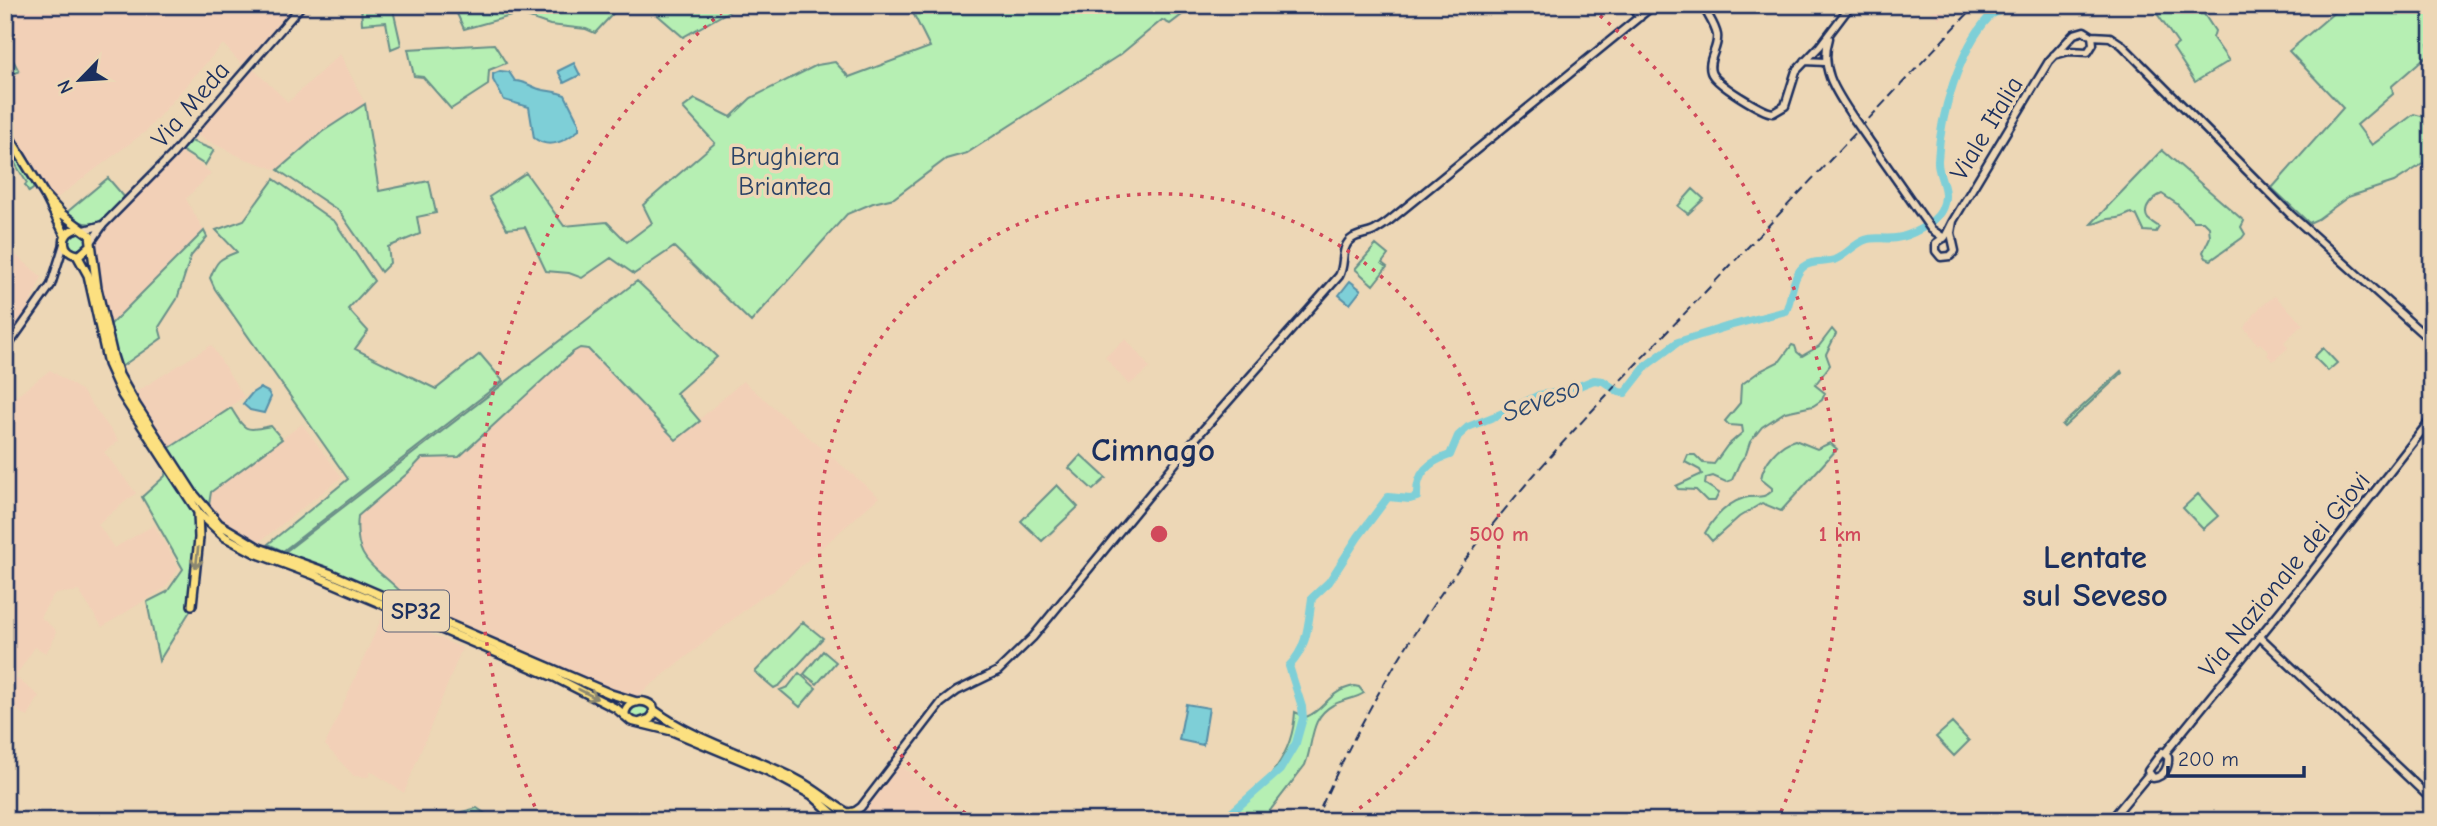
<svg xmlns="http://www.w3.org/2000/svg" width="2437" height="826" font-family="'Comic Neue',sans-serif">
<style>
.built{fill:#f2d0b7}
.green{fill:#b6efb3;stroke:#688f88;stroke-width:2}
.water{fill:#7ecfd7;stroke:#568fa7;stroke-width:2}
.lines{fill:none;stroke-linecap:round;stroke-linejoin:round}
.river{stroke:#7ecfd7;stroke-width:8}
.secondary-casing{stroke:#1b2f5e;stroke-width:11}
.primary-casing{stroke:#1b2f5e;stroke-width:12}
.secondary{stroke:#edd7b6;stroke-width:6}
.primary{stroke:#fce080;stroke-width:7}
.rail{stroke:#1b2f5e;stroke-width:2;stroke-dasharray:10 5;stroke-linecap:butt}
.secondary-bridge-casing{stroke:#1b2f5e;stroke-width:11;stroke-linecap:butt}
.secondary-bridge{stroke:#edd7b6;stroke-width:6}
.oneway{stroke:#8c886f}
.ring{fill:none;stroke:#d1495b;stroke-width:3.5;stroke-dasharray:3.5 7}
.labels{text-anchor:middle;stroke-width:7;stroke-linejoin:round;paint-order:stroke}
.shield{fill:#edd7b6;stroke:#5a6178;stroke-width:2}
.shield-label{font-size:24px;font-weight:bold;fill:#1b2f5e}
.street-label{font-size:26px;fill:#1b2f5e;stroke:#edd7b6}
.park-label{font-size:26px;fill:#2a4266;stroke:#edd7b6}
.water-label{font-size:28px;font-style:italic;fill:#2a4770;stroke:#edd7b6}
.district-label{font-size:33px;font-weight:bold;fill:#1b2f5e;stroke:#edd7b6}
.centre{fill:#d1495b;stroke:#edd7b6;stroke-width:3.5}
.ring-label{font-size:21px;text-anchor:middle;font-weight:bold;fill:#d1495b;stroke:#edd7b6;stroke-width:7;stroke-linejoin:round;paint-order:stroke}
</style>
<rect width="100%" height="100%" fill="#edd7b6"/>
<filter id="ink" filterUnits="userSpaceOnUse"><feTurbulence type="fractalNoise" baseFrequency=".0143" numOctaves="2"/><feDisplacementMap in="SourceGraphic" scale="14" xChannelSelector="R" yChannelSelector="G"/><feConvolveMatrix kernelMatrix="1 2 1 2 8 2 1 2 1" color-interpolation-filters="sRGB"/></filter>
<g filter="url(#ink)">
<!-- built -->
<path class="built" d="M5,5H295L242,65L223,44L145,132L53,201L5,123Z
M1925,5H1953L1940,19Z
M340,54L365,104L322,132L278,170L243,158L196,135L253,69L288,102Z
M180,151L211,173L186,199L204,231L108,327L99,295L93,245L102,231Z
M5,246L42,277L5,359Z
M2275,296L2303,324L2284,342L2288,348L2273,361L2267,355L2269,352L2260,343L2258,345L2244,328L2261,306Z
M1126,339L1150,368L1129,385L1105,357Z
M211,345L244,397L168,449L133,394Z
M580,348L587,349L676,440L743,381L879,497L773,591L762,596L635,698L567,672L404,603L405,595L361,555L356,535L358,516L409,472L422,457H459L573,352Z
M50,370L82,391L119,441L104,452L136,493L98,524L114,548L154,525L179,568L165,588L102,627L79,591L54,594L40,617L55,629L56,635L46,653L35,647L15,677L39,696L28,717L5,704V685L11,677L5,673V405Z
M302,424L342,477L258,543L219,522L208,510L211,492Z
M384,613L462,648L404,793L371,771L368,777L354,776L325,745Z
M897,762L951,807L940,821H864L861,810Z"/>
<!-- green -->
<path class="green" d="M361,5H392L401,45L391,49L386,22L362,24Z
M453,5H621L595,33L586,29L550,25L518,14L464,29Z
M646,5H740L683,37Z
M909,5H1195L1170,24L1162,20L1121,54L967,153L946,159L894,198L873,203L847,214L751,322L674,247L634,274L611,258L582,278L569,273L546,271L525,227L507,229L489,197L526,173L564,226L607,222L627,242L652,223L643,205L715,143L683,108L695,99L731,117L751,98L817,65L835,62L849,77L930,47Z
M2151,5H2198L2215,31L2213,38L2229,61L2195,82L2173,48L2178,44Z
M2343,5H2432V40L2428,44L2431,52L2392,86L2393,94L2357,125L2372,145L2414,114L2428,118L2432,115V158L2394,182L2348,197L2318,219L2309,223L2272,188L2343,108L2289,51Z
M494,44L506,63L489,70L488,85L451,109L423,77L414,76L408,49Z
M6,58L13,60L19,71L5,79Z
M365,104L379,191L429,181L436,213L417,217L420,234L388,247L390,263L381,272L339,211L278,170L322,132Z
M191,141L214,150L205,165L181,150Z
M5,143L10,145L33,183V189L29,192L25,185L27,183L5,147Z
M2162,150L2244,221L2241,227L2245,234L2242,238L2211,260L2206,258L2203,252L2210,237L2209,227L2203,221H2193L2177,204L2162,194C2154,197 2141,209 2148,219C2151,222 2155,224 2159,227L2156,232L2144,231L2137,216L2131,213C2120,218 2120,218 2108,219C2101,220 2098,224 2091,224Z
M108,178L126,199C105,219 93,235 66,213Z
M274,179L335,222L374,281L348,309L368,331L355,349L436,389L480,354L503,381L283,551L268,544L348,479L215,289L210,278C217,260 219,259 237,252L216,230L244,220Z
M1693,189L1704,199L1688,214L1678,206Z
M204,231L207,237L191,256L177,299L159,327L162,338L121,367L108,327Z
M69 242a9 9 0 1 1 18 0a9 9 0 1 1-18 0Z
M1376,245L1388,255L1382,263L1387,267L1373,285L1355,269Z
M637,281L717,357L676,393L700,421L676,440L588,349L580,348L573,352L459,457L422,458L409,472L358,516C353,564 376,565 405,596L404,603L285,552Z
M1832,329L1836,334L1826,354L1830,365L1815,385L1825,393L1822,400L1813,406L1785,412L1762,427L1750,442L1746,454L1740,462L1732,480L1726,482L1713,476L1706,478L1705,484L1719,493L1715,501H1707L1696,490L1678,489L1676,486L1702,474L1700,470L1685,462L1688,455H1695L1703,463L1714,464L1727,446L1743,432L1742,426L1729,425L1725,421L1740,403L1741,385L1760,371L1780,361L1792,345L1795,346L1797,352L1802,356L1819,346Z
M2323,348L2337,363L2328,371L2314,357Z
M2121,371L2122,373L2064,427L2062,425Z
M231,408C246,432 244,431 271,426L282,439L211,492L192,608L159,661L147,602L167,592L183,569L142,497L165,476L168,449Z
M1795,440L1817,449L1830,443L1837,449L1781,511L1762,503L1739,517L1712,541L1705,533C1714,518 1727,503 1744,498C1756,495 1763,500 1772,491V488L1761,479C1763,463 1779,444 1795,440Z
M1081,455L1106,478L1093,490L1069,468Z
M1057,485L1078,507L1042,541L1021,521Z
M2198,494L2218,516L2203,529L2183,508Z
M803,622L823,638L780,685L774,688L755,672Z
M823,651L836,662L817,684L804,674Z
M799,673L816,688L800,707L780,690L788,687Z
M1354,686L1359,687L1364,693C1355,699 1343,699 1333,705C1309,718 1314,743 1305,765L1262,821H1223C1259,787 1292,765 1295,712L1306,717C1325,710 1328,691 1354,686Z
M635,706L648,707L650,712L642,718H635L630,713Z
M1952,723L1969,741L1954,756L1936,737Z
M477,808L493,819L447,821L462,812Z"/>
<!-- water -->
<path class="water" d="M574,63L580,75L564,83L558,71Z
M500,71L509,72L515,81C526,81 532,88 543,90C551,91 557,92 565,95L579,123V130C565,141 550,150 534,138L529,107L504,100L493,80V74Z
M1350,281L1361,290L1350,304L1339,295Z
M260,388L268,392L271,397L264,413L250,410L243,404L252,393Z
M1186,704L1209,708L1203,745L1179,740Z"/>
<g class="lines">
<!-- river -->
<path class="river" d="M1222,821L1280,770L1296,743L1303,718L1302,707L1289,666C1308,647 1308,624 1312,598L1329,582L1358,537L1388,497L1410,499L1417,497C1416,473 1428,462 1450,455L1458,436L1468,427L1503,413L1539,395L1564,392L1594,380L1603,381L1619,392L1625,393L1647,365L1678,342L1729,326L1786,311C1792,298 1792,277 1803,267C1811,260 1824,263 1834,260C1845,256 1854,244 1865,240C1875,236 1885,240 1896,238C1910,236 1934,224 1941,211C1952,190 1937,178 1938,160C1940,116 1959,49 1990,16C1996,10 2010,8 2019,5"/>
<!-- secondary casing -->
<g class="secondary-casing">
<path id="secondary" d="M1631,5L1640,17
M1703,5C1707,15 1715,24 1717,35C1719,48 1707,59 1711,72C1714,83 1762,112 1773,113L1785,106L1796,71L1820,46L1851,5
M2092,36L2110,37L2122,45L2291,215L2432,342
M1829,38C1819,70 1837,93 1854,119
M1805,61L1825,62
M1868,139L1931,229L1944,238
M1953,221L1951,233L1955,251L1950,256L1941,257L1936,251V243L1945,237L1953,221L2049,61L2074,34L2084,31L2092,36L2093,44L2088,52L2069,51L2054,55
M85,230L103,225
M91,242L103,225L172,155L302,5
M5,350L51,285L64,244
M2259,636L2432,800
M2162,752L2168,757C2169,767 2164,777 2153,778L2148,771Z
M2165,753L2308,577L2432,418
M854,812L861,807L941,703L957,691L998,671L1033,637L1195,439L1339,276C1344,267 1342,258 1345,248C1350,234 1363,236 1374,231C1379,228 1384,225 1389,221L1654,5
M2110,821L2149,774"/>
</g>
<!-- primary casing -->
<g class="primary-casing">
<path id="primary" d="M5,130L46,197L65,235
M46,197L62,214L90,235L97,288L113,356L119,375L136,405L193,493L219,524L259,548L329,573L611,694L637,702
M78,228C59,232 60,254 80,255L90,246
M77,255L88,275L108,364L122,395L198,512L225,537L255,553L314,575L554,677L617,709L631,721L672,731L768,771L812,795L832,813L837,821
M192,605L199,538L198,513
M654,710C697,742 749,755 796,779C814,788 829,802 846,812
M625,716C624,701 644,697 653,707L654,714L650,719L641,722
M843,814L854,812L862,821"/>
</g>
<!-- secondary -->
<use href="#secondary" class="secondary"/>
<!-- primary -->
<use href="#primary" class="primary"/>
<!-- rail -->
<path class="rail" d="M1315,821C1359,719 1416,622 1485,534C1553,448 1631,370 1706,291C1797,196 1886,100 1976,5"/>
<!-- secondary-bridge casing -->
<g class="secondary-bridge-casing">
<path id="secondary-bridge" d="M1854,119L1868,139"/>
</g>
<!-- secondary-bridge -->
<use href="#secondary-bridge" class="secondary-bridge"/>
</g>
<!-- one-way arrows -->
<defs><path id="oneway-shaft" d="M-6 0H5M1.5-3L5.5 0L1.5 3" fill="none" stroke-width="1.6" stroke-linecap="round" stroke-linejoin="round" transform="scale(1.75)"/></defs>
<g class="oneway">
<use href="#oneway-shaft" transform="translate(197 558) rotate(96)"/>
<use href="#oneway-shaft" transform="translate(588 694) rotate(27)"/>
</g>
</g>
<!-- distance rings -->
<g class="ring">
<path d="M974 819A340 340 0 1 1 1344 819"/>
<path d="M539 816A681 681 0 0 1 726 9M1592 9A681 681 0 0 1 1779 816"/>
</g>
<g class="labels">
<!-- shield labels -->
<rect class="shield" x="383" y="590.5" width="66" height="41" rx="5"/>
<g class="shield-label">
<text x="416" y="619">SP32</text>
</g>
<!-- street labels -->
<g class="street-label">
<text transform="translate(190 104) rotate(-49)" y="9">Via Meda</text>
<text transform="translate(1986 128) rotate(-59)" y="9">Viale Italia</text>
<text transform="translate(2284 574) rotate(-51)" y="9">Via Nazionale dei Giovi</text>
</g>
<!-- park labels -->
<g class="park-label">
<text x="785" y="165">Brughiera<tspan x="785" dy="30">Briantea</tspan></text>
</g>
<!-- water labels -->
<g class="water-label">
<text transform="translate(1541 399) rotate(-20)" y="10">Seveso</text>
</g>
<!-- district labels -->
<g class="district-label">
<text x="1153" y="461">Cimnago</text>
<text x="2095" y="568">Lentate<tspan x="2095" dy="38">sul Seveso</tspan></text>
</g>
</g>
<circle cx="1159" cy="534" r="10" class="centre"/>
<g class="ring-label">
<text x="1499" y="541">500 m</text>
<text x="1840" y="541">1 km</text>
</g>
<!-- margin -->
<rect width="2437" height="826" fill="none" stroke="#edd7b6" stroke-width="28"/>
<rect x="14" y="14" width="2409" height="798" fill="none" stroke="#1b2f5e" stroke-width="2.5" filter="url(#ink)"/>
<!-- north arrow -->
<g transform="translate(80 80) rotate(245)" stroke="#edd7b6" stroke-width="5" paint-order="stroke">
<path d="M0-5L12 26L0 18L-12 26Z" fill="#1b2f5e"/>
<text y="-10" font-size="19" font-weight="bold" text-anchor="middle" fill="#1b2f5e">N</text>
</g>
<!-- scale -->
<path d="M2168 766v10h136v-10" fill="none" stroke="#1b2f5e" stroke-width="3.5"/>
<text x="2178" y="766" font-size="21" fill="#1b2f5e" stroke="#edd7b6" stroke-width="5" paint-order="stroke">200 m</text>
</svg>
